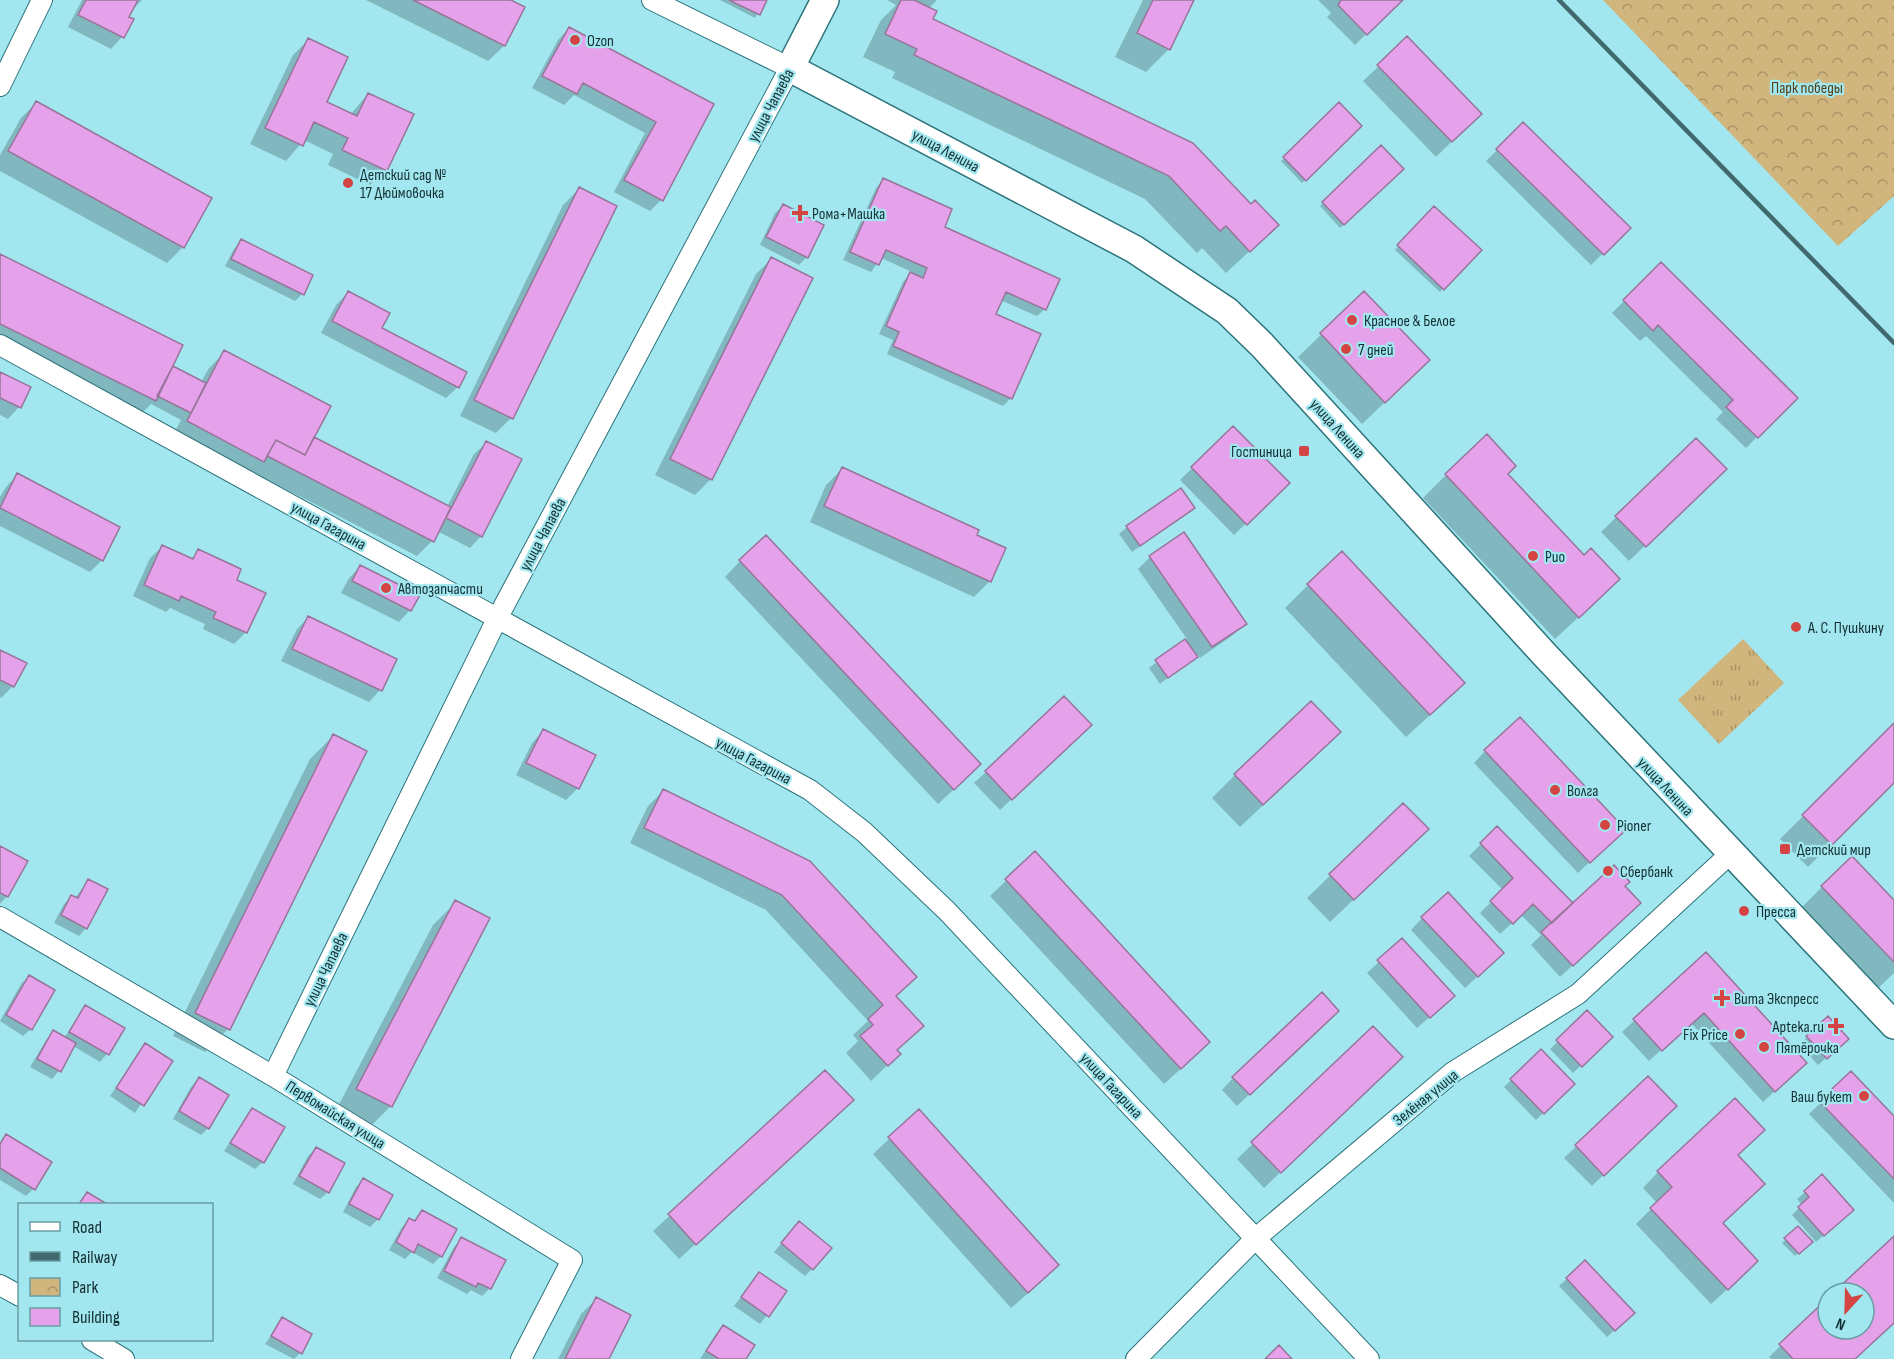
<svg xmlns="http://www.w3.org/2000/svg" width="1894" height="1359" font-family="'Sofia Sans Condensed',sans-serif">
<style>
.grass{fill:url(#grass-tufts)}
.park{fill:url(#park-crowns)}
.shadow{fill:#0003}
.building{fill:#e5a1e9;stroke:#98749a;stroke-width:1.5}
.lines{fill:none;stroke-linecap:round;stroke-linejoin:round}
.street-casing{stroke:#2d737a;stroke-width:22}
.secondary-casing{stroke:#2d737a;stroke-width:30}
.street{stroke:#fff;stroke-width:20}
.secondary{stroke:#fff;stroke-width:27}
.rail{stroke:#416a6f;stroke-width:4.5}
.poi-dot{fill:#d34443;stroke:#a2e7ef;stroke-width:2}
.labels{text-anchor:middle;stroke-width:4.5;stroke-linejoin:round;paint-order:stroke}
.poi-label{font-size:16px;fill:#132f33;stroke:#a2e7ef;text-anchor:start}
.park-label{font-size:16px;fill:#513f17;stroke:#a2e7ef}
.street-label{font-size:16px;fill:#132f33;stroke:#a2e7ef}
</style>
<defs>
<pattern id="grass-tufts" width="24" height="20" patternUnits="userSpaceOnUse" patternTransform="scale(1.5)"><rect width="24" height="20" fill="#d0b57c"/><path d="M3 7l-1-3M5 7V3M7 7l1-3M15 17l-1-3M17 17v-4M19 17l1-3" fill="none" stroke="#a89466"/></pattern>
<pattern id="park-crowns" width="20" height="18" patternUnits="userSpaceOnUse" patternTransform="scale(1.5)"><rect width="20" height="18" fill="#d0b57c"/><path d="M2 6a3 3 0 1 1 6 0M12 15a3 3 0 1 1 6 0" fill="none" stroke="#a89466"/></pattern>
</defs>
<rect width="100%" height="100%" fill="#a2e7ef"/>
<!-- grass -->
<path class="grass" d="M1743,639L1784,683L1719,744L1678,700Z"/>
<!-- park -->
<path class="park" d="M1603,0H1894V196L1838,246Z"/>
<!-- shadow -->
<path class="shadow" d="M82,0H142L129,13L127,17L132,20L122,37L111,49L68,27Z
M366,0H508L523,7L504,46L488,61Z
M720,0H766L755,18Z
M887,0H937L928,9L931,20L1192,144L1254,247L1226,273L1202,248L1197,253L1145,199L892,78L895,72L863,57L881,20L896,5Z
M1143,0H1193L1169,49L1146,72L1115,57Z
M1318,0H1401L1355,45L1327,17L1331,13Z
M569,28L712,105L661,200L650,211L614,192L645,133L574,95L564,105L532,88L558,40Z
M308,40L325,103L350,115L368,94L385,170L370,185L328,165L333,154L304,140L286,161L250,144L293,55Z
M1379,66L1480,114L1436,157L1363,81Z
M36,103L210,198L183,247L167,263L0,171V155L21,118Z
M1339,104L1360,126L1302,183L1281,161Z
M1523,124L1629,228L1591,265L1486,161Z
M1381,147L1402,169L1340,228L1320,206Z
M883,180L1045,309L1037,316L1000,300L994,315L1011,398L1003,406L887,354L893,340L879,334L903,282L912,272L881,258L871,272L843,260L876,188Z
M579,189L511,418L496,433L460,416L563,205Z
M783,206L807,257L799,265L760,245L775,213Z
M1434,208L1480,250L1440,292L1395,250Z
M241,241L302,294L295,301L225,266L234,249Z
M0,256L168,372L201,382L209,368L225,352L312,438L447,507L474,454L486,443L481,536L470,548L437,531L432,541L417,556L252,472L247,476L172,437L181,420L151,404L139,416L0,347Z
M771,259L711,479L695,495L655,475L756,274Z
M1661,264L1796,398L1746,448L1716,419L1723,412L1646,336L1640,341L1612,313Z
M348,293L380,328L458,387L446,398L321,333L336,305Z
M1364,293L1405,383L1362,424L1298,357Z
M0,373L19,407L8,419L0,415Z
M1233,428L1287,483L1234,535L1180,480Z
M1696,440L1709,484L1629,561L1601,532Z
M842,469L975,535L990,581L974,597L810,522L826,485Z
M1506,474L1584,557L1595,602L1555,639L1423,498L1446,475Z
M17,475L102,560L90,572L0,526V497L6,487Z
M1194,508L1132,552L1119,534L1127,527Z
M162,547L190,560L199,551L235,580L246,632L234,644L203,629L205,624L170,608L166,612L133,596L150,558Z
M1150,557L1245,623L1233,635L1200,658L1198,655L1160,684L1149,668L1187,639L1138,569Z
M740,561L964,780L938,804L725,577Z
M360,567L410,610L399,622L341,593L349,578Z
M1308,585L1440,706L1406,737L1285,608Z
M308,618L380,690L369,702L281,661L297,629Z
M0,651L13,686L1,698L0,697Z
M1894,726V781L1808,867L1780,839Z
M543,731L594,756L578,788L566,800L516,775L532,743Z
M333,736L228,1029L205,1052L173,1036L310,759Z
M1078,737L1000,810L974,783L986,772Z
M1485,751L1612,841L1578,873L1474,763Z
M1316,755L1240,827L1212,798L1235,775Z
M663,791L809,862L895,997L896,1051L899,1054L871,1081L846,1053L858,1041L853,1035L868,1021L766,910L630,843L648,806Z
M1403,805L1404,852L1330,922L1307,898Z
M1497,828L1573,905L1623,886L1627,914L1560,977L1531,945L1541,935L1521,915L1500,934L1480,913L1503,890L1469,856Z
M0,848L7,896L0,904Z
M1034,854L1193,1058L1164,1084L990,896Z
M88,881L86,928L79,936L54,923L64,904L71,897L75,898Z
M1822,887L1894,902V973L1876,990L1799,910Z
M456,902L391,1106L368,1129L335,1112L433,925Z
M1422,918L1491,964L1465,988L1411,930Z
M1402,940L1441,1007L1417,1028L1367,973Z
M1706,954L1793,1074L1763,1102L1691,1023L1649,1061L1622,1032Z
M29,976L31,1029L23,1036L0,1021L21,984Z
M85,1007L122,1029L107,1054L100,1062L73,1046L59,1071L52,1079L30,1067L46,1040L53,1032L64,1038Z
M1587,1013L1611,1037L1573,1073L1550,1049Z
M1326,1022L1237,1106L1222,1090L1233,1078Z
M1373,1028L1385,1072L1264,1188L1237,1159Z
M1807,1037L1839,1046L1818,1065L1800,1045Z
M146,1045L171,1061L135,1113L110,1096Z
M1541,1051L1573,1084L1536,1120L1504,1087Z
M825,1072L836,1115L679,1259L653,1231Z
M1851,1073L1894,1118V1203L1809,1114Z
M1648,1078L1663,1117L1592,1186L1564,1158Z
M199,1079L208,1128L201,1135L173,1119L191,1087Z
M252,1110L263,1162L255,1169L224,1151Z
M919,1111L1042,1281L1011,1308L873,1154Z
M6,1136L33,1189L26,1196L0,1180V1143Z
M316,1149L328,1192L320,1199L293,1184L308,1156Z
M1736,1155L1721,1224L1741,1277L1711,1304L1636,1224L1657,1203L1643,1188L1658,1172Z
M363,1180L391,1195L378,1219L370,1227L343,1212L356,1187Z
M1805,1192L1844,1217L1816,1242L1792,1215L1802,1205L1797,1199Z
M422,1211L455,1230L440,1257L433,1264L412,1252L405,1259L389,1250L402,1227L409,1220L413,1222Z
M1798,1228L1810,1242L1795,1256L1782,1243Z
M792,1231L812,1269L805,1276L774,1252Z
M1894,1238V1321L1854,1359H1771L1769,1357L1828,1300V1329H1864V1293H1836Z
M462,1239L490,1288L482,1296L471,1290L467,1294L437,1278L454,1247Z
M1585,1262L1633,1313L1607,1337L1559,1286Z
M759,1274L785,1292L760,1324L734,1306Z
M596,1299L607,1359H558L581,1314Z
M283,1319L300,1353L294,1359L265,1344Z
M723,1326L745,1359H700L716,1334Z"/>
<!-- building -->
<path class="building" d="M86,0H138L129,17L134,19L124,38L78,15Z
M413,0H511L525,7L505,46Z
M729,0H767L760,15Z
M901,0H914L937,11L933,19L1193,143L1251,204L1255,200L1279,225L1250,252L1226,226L1220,231L1169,176L914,55L917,49L885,34Z
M1153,0H1194L1170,50L1137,33Z
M1341,0H1403L1367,35L1338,5Z
M569,27L714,104L663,201L624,180L656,122L583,83L577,94L542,76Z
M1407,36L1482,114L1452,142L1377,65Z
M308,38L348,57L327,102L357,116L368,93L414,114L387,171L342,150L348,138L314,122L303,146L265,128Z
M36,101L212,198L184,248L8,151Z
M1339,102L1362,126L1306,181L1283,157Z
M1523,122L1631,228L1604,255L1496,149Z
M1381,145L1404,169L1344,225L1322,202Z
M883,178L952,209L945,227L1060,279L1046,310L1006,292L996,314L1041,334L1012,399L893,346L899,332L886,326L910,272L923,278L927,268L886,250L879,265L850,252Z
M579,187L617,206L513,419L474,400Z
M783,204L824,225L808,258L766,237Z
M1434,206L1482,250L1444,290L1397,245Z
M241,239L313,275L304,295L231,259Z
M0,254L183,345L156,401L0,324Z
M771,257L813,278L712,480L670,459Z
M1661,262L1798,398L1758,438L1726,407L1733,400L1658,325L1653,331L1623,300Z
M348,291L390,313L382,328L467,372L459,388L332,321Z
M1364,291L1430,360L1385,403L1320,333Z
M224,350L331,406L305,455L276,440L264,462L187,421Z
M173,366L206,383L191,413L157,396Z
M0,372L31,387L21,408L0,398Z
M1233,426L1290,483L1247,525L1191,467Z
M1487,434L1516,466L1508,474L1584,555L1591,548L1620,579L1579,618L1445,474Z
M314,437L451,507L434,542L267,456L276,440L305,455Z
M1696,438L1727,469L1646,547L1615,516Z
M486,441L522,459L482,537L446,518Z
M842,467L979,530L977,535L1006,548L991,582L824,506Z
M17,473L120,527L103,561L0,508Z
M1181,488L1195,508L1140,546L1126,526Z
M1184,532L1247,624L1212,647L1149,556Z
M766,535L981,764L954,790L739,560Z
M162,545L193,559L198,549L241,569L237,580L266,593L247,633L213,618L216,612L181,596L179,601L144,585Z
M1342,551L1465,683L1430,715L1307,584Z
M360,565L420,595L411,611L352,581Z
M308,616L397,659L382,691L292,649Z
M1185,639L1198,657L1168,678L1155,660Z
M0,650L27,663L14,687L0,680Z
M1064,696L1092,725L1012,800L985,771Z
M1311,701L1341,732L1263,805L1234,774Z
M1520,717L1626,830L1590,863L1484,750Z
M1894,723V783L1832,845L1802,815Z
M543,729L596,755L579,789L526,763Z
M333,734L367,751L230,1030L195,1013Z
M663,789L810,861L917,977L896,996L924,1026L897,1050L901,1054L888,1066L860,1036L873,1025L868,1019L883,1005L782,895L644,828Z
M1403,803L1429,829L1354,900L1329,874Z
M1497,826L1573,903L1552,923L1533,904L1513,924L1490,901L1513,878L1480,843Z
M0,846L28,861L8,897L0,893Z
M1035,851L1210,1042L1181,1069L1005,879Z
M1852,856L1894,900V962L1821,886Z
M1614,865L1630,882L1625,886L1641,903L1573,966L1541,932Z
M88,879L108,889L87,929L61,915L71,895L78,898Z
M1448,892L1504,953L1478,977L1421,917Z
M455,900L490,918L392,1107L356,1089Z
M1402,938L1455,996L1430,1018L1377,960Z
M1706,952L1807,1063L1775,1092L1704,1013L1662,1051L1633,1019Z
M29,975L55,990L32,1030L6,1015Z
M1322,992L1339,1011L1250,1095L1232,1077Z
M85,1005L125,1028L109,1055L69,1032Z
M1587,1010L1613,1037L1582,1067L1556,1040Z
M1828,1016L1849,1039L1827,1059L1806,1036Z
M1373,1026L1403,1057L1281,1173L1251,1142Z
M53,1030L76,1043L61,1072L37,1059Z
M145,1043L173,1061L144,1106L116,1088Z
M1541,1049L1575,1084L1544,1114L1510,1079Z
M825,1070L854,1100L696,1245L668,1214Z
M1851,1071L1894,1116V1179L1819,1101Z
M1648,1076L1677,1106L1604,1176L1575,1145Z
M199,1077L229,1095L209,1129L179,1111Z
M1735,1098L1765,1130L1738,1155L1765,1184L1723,1223L1758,1261L1728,1290L1650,1208L1672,1187L1657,1171Z
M252,1108L285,1127L264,1163L230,1143Z
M919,1109L1059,1265L1028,1293L888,1137Z
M6,1134L52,1162L35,1190L0,1168V1144Z
M316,1147L345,1163L329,1193L299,1176Z
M1822,1174L1854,1210L1824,1236L1798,1207L1809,1197L1804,1191Z
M363,1178L393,1195L379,1220L349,1204Z
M87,1192L107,1204H79Z
M422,1210L457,1229L442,1257L418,1244L414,1253L396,1242L409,1218L415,1221Z
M799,1221L832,1248L813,1270L781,1243Z
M1798,1226L1813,1242L1799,1254L1784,1238Z
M1894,1236V1323L1855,1359H1793L1779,1344L1828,1298V1329H1864V1293H1833Z
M461,1237L506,1260L491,1289L478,1283L476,1287L444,1271Z
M1585,1260L1635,1313L1615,1331L1566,1278Z
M759,1272L787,1291L769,1317L741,1297Z
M596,1297L631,1315L609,1359H565Z
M282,1317L312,1334L302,1354L271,1336Z
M723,1325L755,1345L746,1359H719L706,1351Z
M1279,1345L1292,1359H1265Z"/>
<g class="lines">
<!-- street casing -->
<g class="street-casing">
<path id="street" d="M0,86L42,0
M0,345L810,790L864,832L947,911L1369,1359
M0,917L273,1076L572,1260L521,1359
M273,1076L498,617L790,68L652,0
M0,1285L20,1296
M92,1340L124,1359
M1136,1359L1256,1238L1453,1072L1578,994L1730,854"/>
</g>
<!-- secondary casing -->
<g class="secondary-casing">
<path id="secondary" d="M825,0L790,68L1134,249L1227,311L1262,345L1544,654L1894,1025"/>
</g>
<!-- street -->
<use href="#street" class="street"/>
<!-- secondary -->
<use href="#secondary" class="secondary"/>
<!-- rail -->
<path class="rail" d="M1559,0L1894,343"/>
</g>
<!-- markers -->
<g class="poi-dot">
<circle cx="575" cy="40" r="6"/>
<circle cx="348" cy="183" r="6"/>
<path d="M797 204h6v6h6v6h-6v6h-6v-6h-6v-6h6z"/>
<circle cx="1352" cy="320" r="6"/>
<circle cx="1346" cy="349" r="6"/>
<rect x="1298" y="445" width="12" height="12" rx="3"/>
<circle cx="1533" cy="556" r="6"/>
<circle cx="386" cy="588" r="6"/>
<circle cx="1796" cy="627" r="6"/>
<circle cx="1555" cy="790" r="6"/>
<circle cx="1605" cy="825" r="6"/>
<rect x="1779" y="843" width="12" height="12" rx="3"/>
<circle cx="1608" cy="871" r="6"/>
<circle cx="1744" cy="911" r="6"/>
<path d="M1719 989h6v6h6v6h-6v6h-6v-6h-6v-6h6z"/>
<path d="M1833 1017h6v6h6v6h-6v6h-6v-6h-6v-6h6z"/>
<circle cx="1740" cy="1034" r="6"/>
<circle cx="1764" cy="1047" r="6"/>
<circle cx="1864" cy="1096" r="6"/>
</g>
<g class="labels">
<!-- poi labels -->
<g class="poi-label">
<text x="587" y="46">Ozon</text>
<text x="360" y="180">Детский сад №<tspan x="360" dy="18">17 Дюймовочка</tspan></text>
<text x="812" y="219">Рома+Машка</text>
<text x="1364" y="326">Красное &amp; Белое</text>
<text x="1358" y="355">7 дней</text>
<text x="1292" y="457" text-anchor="end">Гостиница</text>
<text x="1545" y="562">Рио</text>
<text x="398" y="594">Автозапчасти</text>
<text x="1808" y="633">А. С. Пушкину</text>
<text x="1567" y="796">Волга</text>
<text x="1617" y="831">Pioner</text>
<text x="1797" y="855">Детский мир</text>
<text x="1620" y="877">Сбербанк</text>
<text x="1756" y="917">Пресса</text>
<text x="1734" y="1004">Вита Экспресс</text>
<text x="1824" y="1032" text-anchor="end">Apteka.ru</text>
<text x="1728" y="1040" text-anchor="end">Fix Price</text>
<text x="1776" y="1053">Пятёрочка</text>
<text x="1852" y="1102" text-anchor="end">Ваш букет</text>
</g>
<!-- park labels -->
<g class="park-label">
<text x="1807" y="93">Парк победы</text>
</g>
<!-- street labels -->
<g class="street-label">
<text transform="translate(770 105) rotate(-62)" y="6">улица Чапаева</text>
<text transform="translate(946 150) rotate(28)" y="6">улица Ленина</text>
<text transform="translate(1338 428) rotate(48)" y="6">улица Ленина</text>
<text transform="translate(329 525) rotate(29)" y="6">улица Гагарина</text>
<text transform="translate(542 534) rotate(-62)" y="6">улица Чапаева</text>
<text transform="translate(754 760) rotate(28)" y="6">улица Гагарина</text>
<text transform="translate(1666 786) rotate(47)" y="6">улица Ленина</text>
<text transform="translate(325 969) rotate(-64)" y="6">улица Чапаева</text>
<text transform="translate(1112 1085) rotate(47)" y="6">улица Гагарина</text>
<text transform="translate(1425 1097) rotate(-39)" y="6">Зелёная улица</text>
<text transform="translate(336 1114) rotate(32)" y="6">Первомайская улица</text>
</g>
</g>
<!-- legend -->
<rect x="18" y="1203" width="195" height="138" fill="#a2e7ef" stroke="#699da4" stroke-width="1.5"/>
<rect x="30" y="1222" width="30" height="9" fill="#ffffff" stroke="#699da4" stroke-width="1.5"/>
<text x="72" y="1233" font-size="18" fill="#132f33">Road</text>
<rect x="30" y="1252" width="30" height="9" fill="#416a6f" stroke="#699da4" stroke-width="1.5"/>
<text x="72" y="1263" font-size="18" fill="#132f33">Railway</text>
<rect x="30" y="1278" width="30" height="18" fill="url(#park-crowns)" stroke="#699da4" stroke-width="1.5"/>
<text x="72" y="1293" font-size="18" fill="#132f33">Park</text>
<rect x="30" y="1308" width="30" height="18" fill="#e5a1e9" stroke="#699da4" stroke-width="1.5"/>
<text x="72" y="1323" font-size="18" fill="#132f33">Building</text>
<!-- north arrow -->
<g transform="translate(1846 1311) rotate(202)"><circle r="28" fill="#a2e7ef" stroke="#699da4" stroke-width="1.5"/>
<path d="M0-4.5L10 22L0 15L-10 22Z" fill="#d34443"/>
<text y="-9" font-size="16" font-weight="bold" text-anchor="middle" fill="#132f33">N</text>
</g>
</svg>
